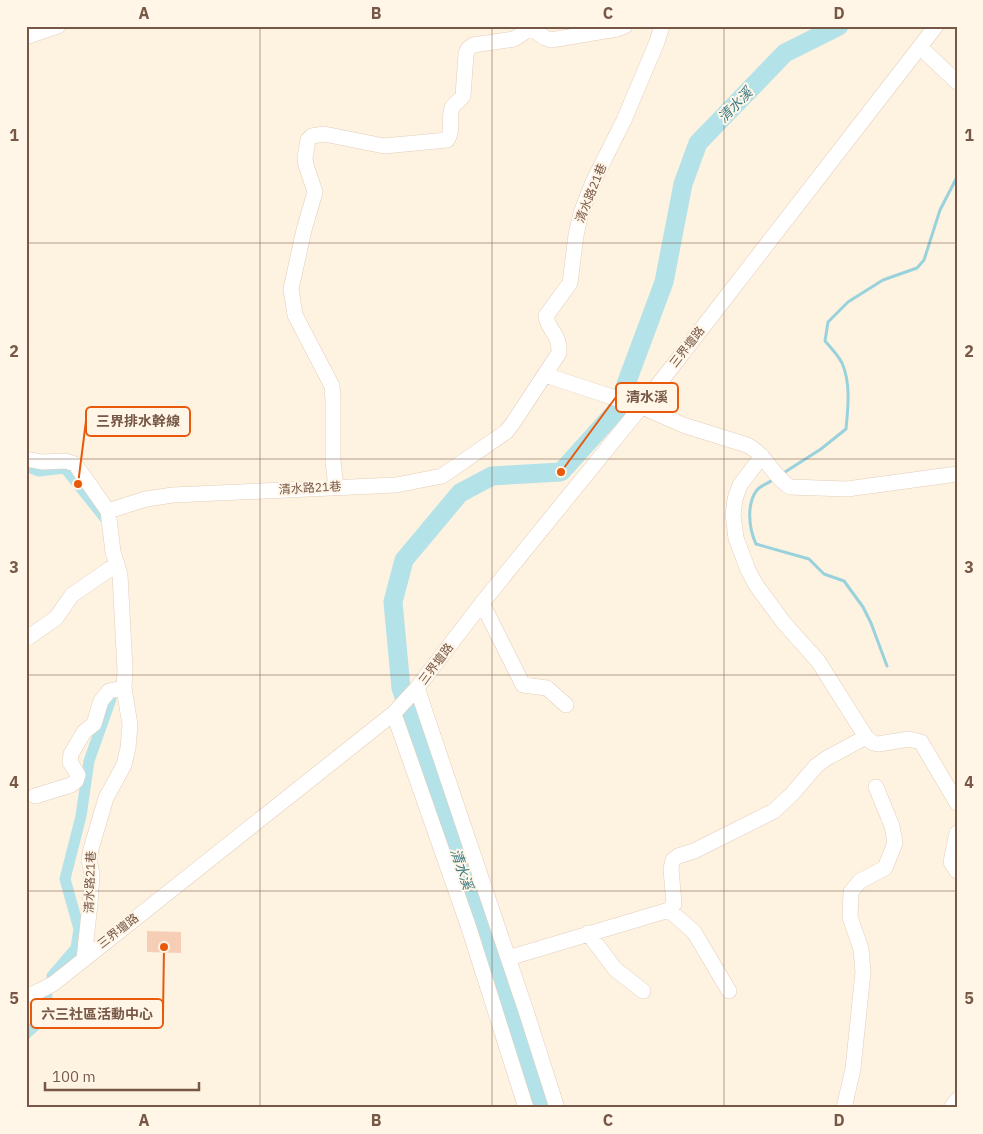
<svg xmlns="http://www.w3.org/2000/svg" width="983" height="1134" font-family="'IBM Plex Sans','Noto Sans TC',sans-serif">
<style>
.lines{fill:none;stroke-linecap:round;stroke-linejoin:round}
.stream{stroke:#99d2dc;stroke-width:3}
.canal{stroke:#b3e2e9;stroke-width:11}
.river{stroke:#b3e2e9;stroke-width:19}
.building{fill:#f6ceb6}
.minor-casing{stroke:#e3cebb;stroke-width:16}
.minor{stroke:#fff;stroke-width:15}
.grid{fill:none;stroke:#775745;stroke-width:1;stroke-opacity:0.55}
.labels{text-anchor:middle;stroke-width:4;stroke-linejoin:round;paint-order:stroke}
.street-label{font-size:12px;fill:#775745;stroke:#fff6e8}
.water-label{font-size:14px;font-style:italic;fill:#3b7a85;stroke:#fff6e8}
.leader{fill:none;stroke:#e8590c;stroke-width:2}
.callout-dot{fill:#e8590c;stroke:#fff6e8;stroke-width:2}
.callout{fill:#fff6e8;stroke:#e8590c;stroke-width:2}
.callout-label{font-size:14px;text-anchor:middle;font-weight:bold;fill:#775745}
.neatline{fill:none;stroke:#775745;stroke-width:2}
.grid-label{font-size:16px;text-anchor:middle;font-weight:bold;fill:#775745}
</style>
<rect width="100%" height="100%" fill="#fef2e0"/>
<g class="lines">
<!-- stream -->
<path class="stream" d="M785,472L821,449L846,429C848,408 851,383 842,363C838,355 830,347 825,341L828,322L848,302L883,280L917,268L924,260L940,210L957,177
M771,481C767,484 760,486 757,490C746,504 749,529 756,544L809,559L824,574L844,581L863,607L871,623L887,666"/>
<!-- canal -->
<path class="canal" d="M26,466L39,471L65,468L104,517
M52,976L76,948L79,929L65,879L81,816L89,761L111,699
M26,1034L46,1016L47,996"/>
<!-- river -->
<path class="river" d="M544,1108L401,688L393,602L404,560L460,493L492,476L561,472L616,411L664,282L683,184L698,143L785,53L839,26"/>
</g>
<!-- building -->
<path class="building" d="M147,931L181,932V953L147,952Z"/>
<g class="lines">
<!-- minor casing -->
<g class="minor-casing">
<path id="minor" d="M528,26L545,38L551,40L617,29L625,26
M26,37L58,26
M920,47L957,82
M545,375L640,406L683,425L747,445C766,454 772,476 790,487L847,489L957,474
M762,456L740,485L735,499L733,515L736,538L748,570L756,585L784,623L818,661L866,737L873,743L878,744L909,739L921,742L957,803
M26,459L42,462L66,461L75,464L108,511
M336,487L333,461V401L332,386L295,315L291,289L304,230L315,192L306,165L305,158L308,140L312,136L324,134L384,146L447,140C454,131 448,118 452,108C454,103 460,101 463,96L466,54L468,49L473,45L514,39L531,28
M482,603L523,685L547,688L566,705
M26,639L56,618L72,595L117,564
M417,688L527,1014L557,1108
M394,714L469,928L526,1108
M35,796L71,785L76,781L78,775L70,762L71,754L84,732L94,724L101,701L106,695L109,691L124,688
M957,833L951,862L957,871
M669,910L694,932L729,991
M588,933L615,969L643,991
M508,958L669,910L674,904L671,869L673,860L678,856L694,851L774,811L792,794L816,766L827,758L866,737
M84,959L90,904L92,874L89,860L91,849L106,798L124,765L128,748L130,725L124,688L125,670L120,575L113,552L108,511L146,499L173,495L396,485L442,476L506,432L513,423L559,353C560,333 548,331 546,316L570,283L576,235L581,213L593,182L624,120L657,42L662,26
M26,995L35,993L53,984L394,713L417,688L482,603L641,407L936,26
M844,1108L853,1069L863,972L861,949L850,917L851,892L860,881L885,868L895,843L892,826L876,787
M951,1108L957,1100"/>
</g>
<!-- minor -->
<use href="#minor" class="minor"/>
</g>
<!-- grid -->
<path class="grid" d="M260,26V1108M492,26V1108M724,26V1108M26,243H957M26,459H957M26,675H957M26,891H957"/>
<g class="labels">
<!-- street labels -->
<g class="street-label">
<text transform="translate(591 193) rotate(-68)" y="4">清水路21巷</text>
<text transform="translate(687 347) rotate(-52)" y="4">三界壇路</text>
<text transform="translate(310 488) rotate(-3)" y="4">清水路21巷</text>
<text transform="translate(436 664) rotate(-53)" y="4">三界壇路</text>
<text transform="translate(90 882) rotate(-88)" y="4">清水路21巷</text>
<text transform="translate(118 931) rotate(-38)" y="4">三界壇路</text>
</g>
<!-- water labels -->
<g class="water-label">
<text transform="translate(735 105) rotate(-46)" y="5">清水溪</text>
<text transform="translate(462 869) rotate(71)" y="5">清水溪</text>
</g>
</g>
<!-- callouts -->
<path class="leader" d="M561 472L616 397M78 484L86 421M164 947L163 1014"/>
<g class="callout-dot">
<circle cx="561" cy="472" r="5"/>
<circle cx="78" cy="484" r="5"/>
<circle cx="164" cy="947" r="5"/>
</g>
<g class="callout">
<rect x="616" y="383" width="62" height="29" rx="5"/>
<rect x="86" y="407" width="104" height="29" rx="5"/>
<rect x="31" y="999" width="132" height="29" rx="5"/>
</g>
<g class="callout-label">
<text x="647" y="402">清水溪</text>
<text x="138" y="426">三界排水幹線</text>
<text x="97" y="1019">六三社區活動中心</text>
</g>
<!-- border -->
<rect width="983" height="1134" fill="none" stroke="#fff6e8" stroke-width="55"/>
<!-- scale -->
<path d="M45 1082v8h154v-8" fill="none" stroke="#775745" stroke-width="2.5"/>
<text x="52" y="1082" font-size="15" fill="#775745" stroke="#fff6e8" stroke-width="4" paint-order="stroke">100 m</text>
<rect x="28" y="28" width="928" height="1078" class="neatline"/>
<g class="grid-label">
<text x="144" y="19">A</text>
<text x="376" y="19">B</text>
<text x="608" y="19">C</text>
<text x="839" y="19">D</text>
<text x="14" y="141">1</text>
<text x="969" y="141">1</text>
<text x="14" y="357">2</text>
<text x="969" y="357">2</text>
<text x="14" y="573">3</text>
<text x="969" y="573">3</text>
<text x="14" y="788">4</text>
<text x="969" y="788">4</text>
<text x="14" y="1004">5</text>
<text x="969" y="1004">5</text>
<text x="144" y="1126">A</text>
<text x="376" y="1126">B</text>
<text x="608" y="1126">C</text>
<text x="839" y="1126">D</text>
</g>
</svg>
